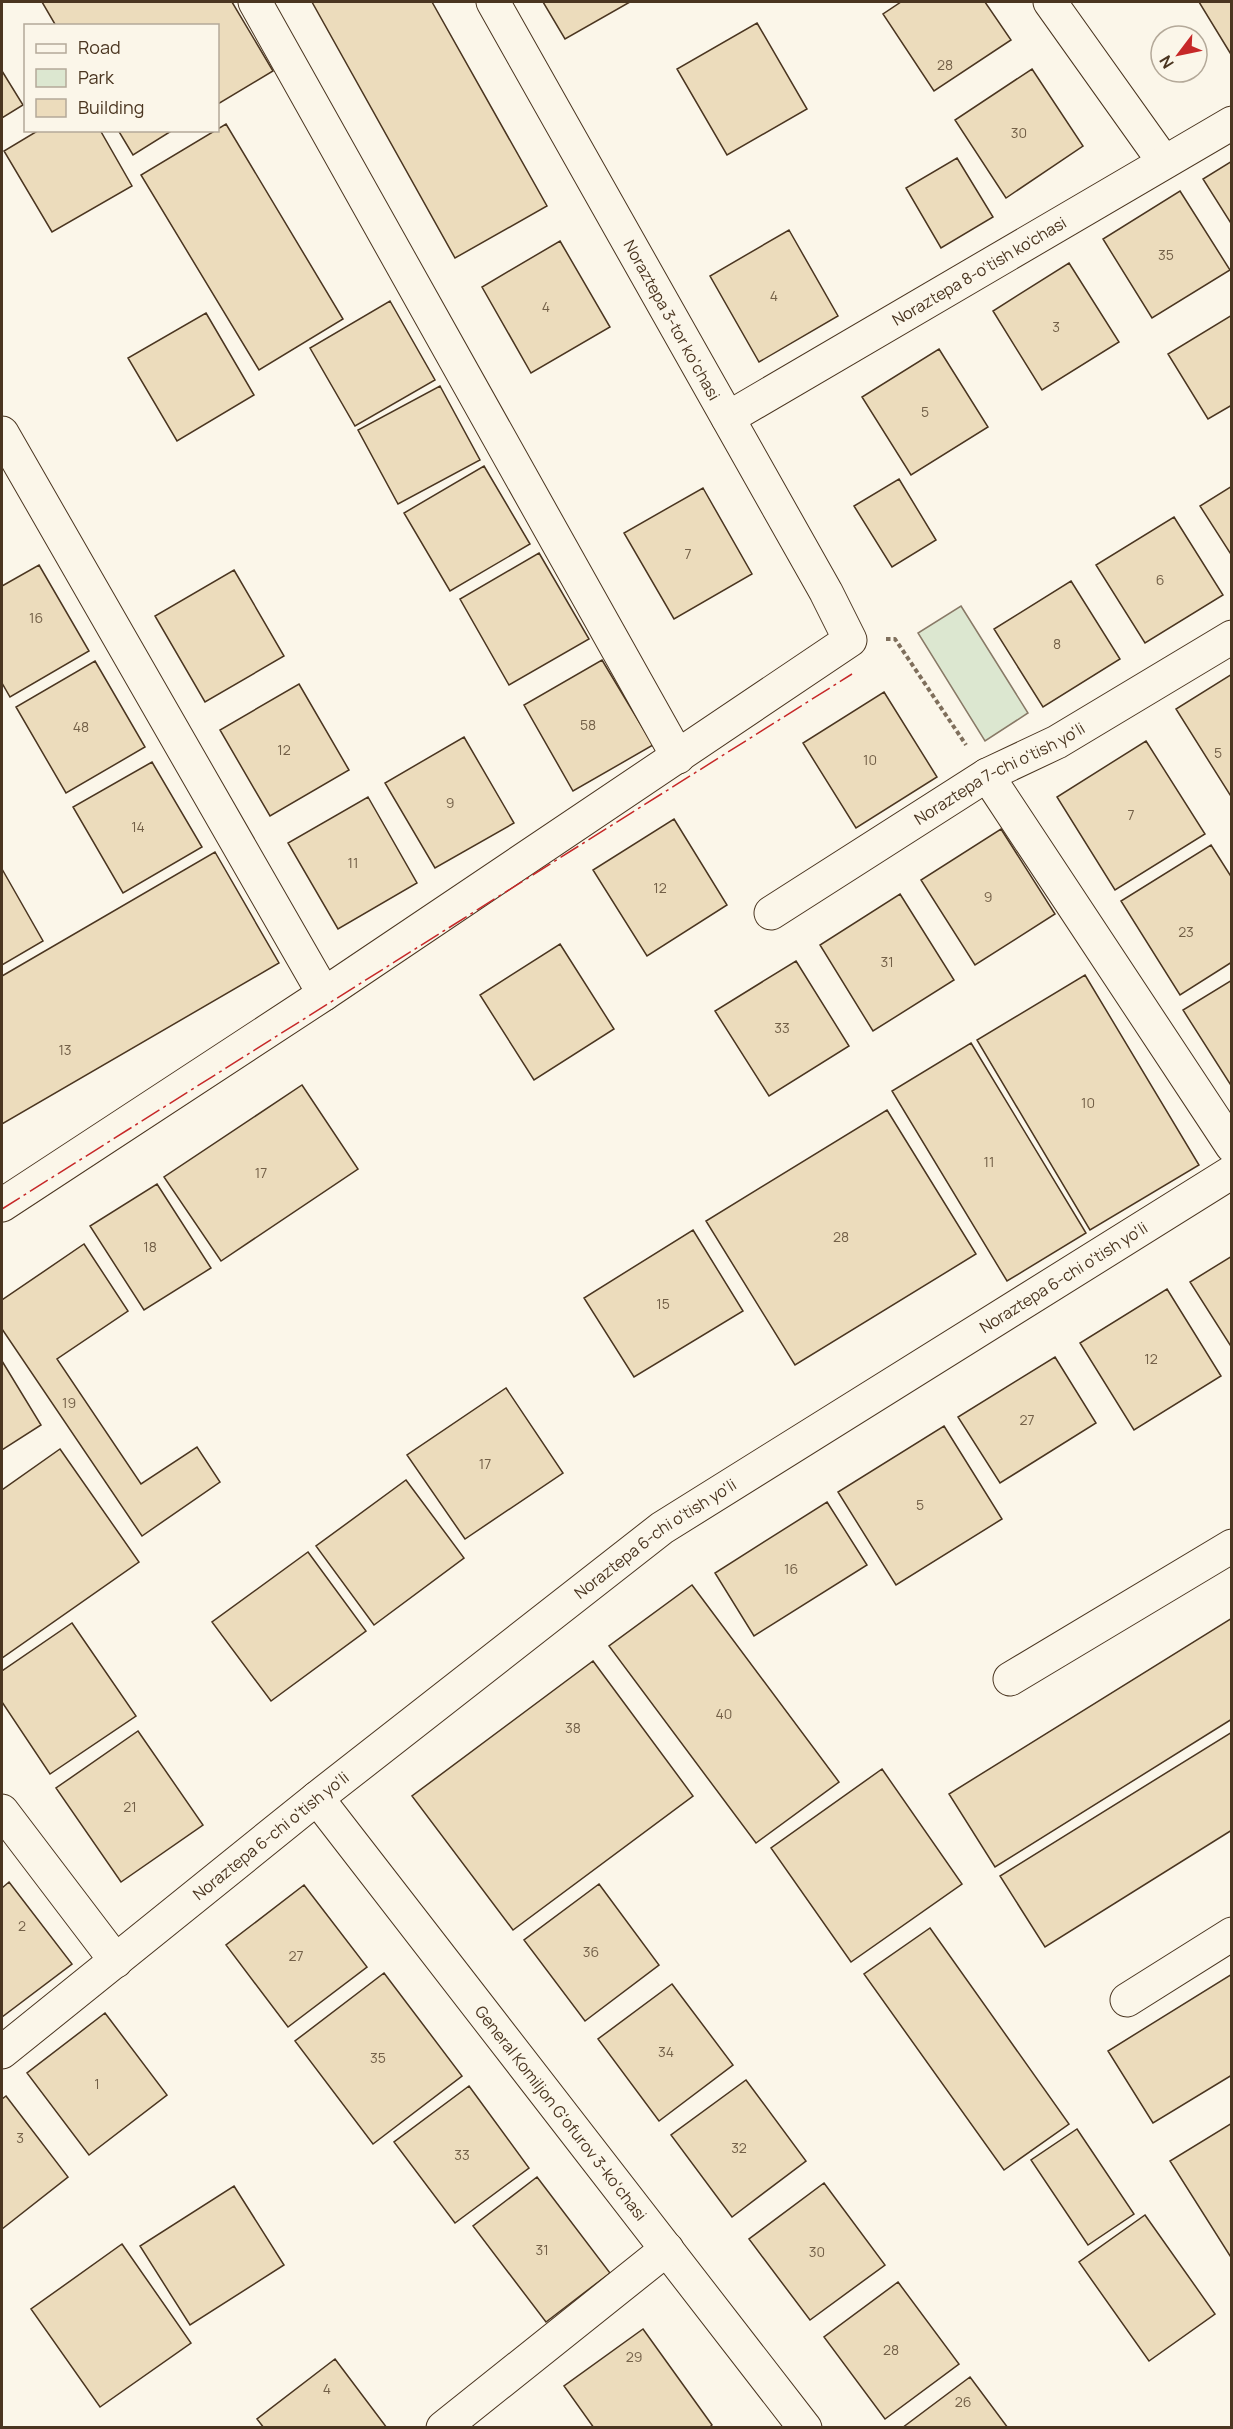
<svg xmlns="http://www.w3.org/2000/svg" width="1233" height="2429" font-family="Manrope,sans-serif">
<style>
.green{fill:#dce7d0;stroke:#887966;stroke-width:1.5}
.building{fill:#ecdcbc;stroke:#4a3520;stroke-width:1.5}
.lines{fill:none;stroke-linecap:round;stroke-linejoin:round}
.minor-casing{stroke:#4a3520;stroke-width:35}
.path{stroke:#7f6f5c;stroke-width:4;stroke-dasharray:4.5 3;stroke-linecap:butt}
.minor{stroke:#fbf6e9;stroke-width:33}
.power{stroke:#c62828;stroke-width:1.5;stroke-dasharray:21 4.5 3 4.5;stroke-linecap:butt}
.labels{text-anchor:middle;stroke-width:4.5;stroke-linejoin:round;paint-order:stroke}
.number-label{font-size:14px;fill:#725f47}
.street-label{font-size:16px;fill:#4a3520;stroke:#fbf6e9}
</style>
<rect width="100%" height="100%" fill="#fbf6e9"/>
<!-- green -->
<path class="green" d="M961,606L1028,713L985,741L918,633Z"/>
<!-- building -->
<path class="building" d="M42,2H232L273,71L218,104V26H56Z
M312,2H432L547,206L455,258Z
M543,2H630L565,39Z
M901,2H985L1011,40L934,91L883,14Z
M1199,2H1232V56Z
M757,23L807,109L727,155L677,69Z
M1032,69L1083,146L1006,198L955,120Z
M2,71L23,105L2,118Z
M226,124L343,319L259,370L141,175Z
M39,130H100L132,186L52,232L4,151Z
M118,130H173L133,155Z
M957,158L993,217L941,248L906,188Z
M1232,161V225L1203,179Z
M1180,191L1230,270L1152,318L1103,239Z
M789,230L838,316L759,362L710,276Z
M560,241L610,327L531,373L482,287Z
M1069,263L1119,342L1042,390L993,311Z
M390,301L435,380L355,426L310,348Z
M206,313L254,395L177,441L128,358Z
M1232,315V405L1208,419L1168,354Z
M939,349L988,427L911,475L862,397Z
M440,386L480,460L398,504L358,430Z
M484,466L530,544L450,591L404,513Z
M899,479L936,540L892,567L854,506Z
M1232,486V556L1200,506Z
M703,488L752,574L674,619L624,533Z
M1174,517L1223,595L1145,643L1096,565Z
M539,553L589,639L509,685L460,599Z
M39,565L89,651L10,697L2,683V586Z
M234,570L284,656L205,702L155,616Z
M1071,581L1120,659L1043,707L994,629Z
M602,660L653,745L573,791L524,705Z
M95,661L145,747L66,793L16,707Z
M1232,674V798L1176,709Z
M299,684L349,770L270,816L220,730Z
M884,692L937,777L856,828L803,743Z
M464,737L514,823L435,868L385,783Z
M1146,741L1205,834L1115,890L1057,797Z
M152,762L202,847L123,893L73,807Z
M368,797L417,883L338,929L288,843Z
M674,819L727,905L647,956L593,870Z
M1001,829L1055,914L975,965L921,880Z
M1211,845L1232,878V962L1180,995L1121,901Z
M215,852L279,963L2,1124V976Z
M2,869L43,941L2,965Z
M900,894L954,980L873,1031L820,945Z
M560,944L614,1029L534,1080L480,995Z
M796,961L849,1046L769,1096L715,1011Z
M1085,975L1199,1165L1090,1230L977,1040Z
M1232,980V1087L1183,1010Z
M971,1043L1086,1233L1007,1281L892,1091Z
M302,1085L358,1169L221,1261L164,1177Z
M887,1110L976,1254L795,1365L706,1221Z
M157,1184L211,1268L144,1310L90,1226Z
M693,1230L743,1311L634,1377L584,1298Z
M84,1244L128,1311L57,1359L141,1484L197,1447L220,1482L142,1536L2,1329V1300Z
M1232,1256V1348L1190,1282Z
M1167,1289L1221,1376L1134,1430L1080,1343Z
M1055,1357L1096,1423L1000,1483L958,1417Z
M2,1361L41,1425L2,1450Z
M506,1388L563,1473L465,1539L407,1455Z
M944,1426L1002,1519L896,1585L838,1492Z
M60,1449L139,1562L2,1658V1490Z
M406,1480L464,1558L374,1625L316,1546Z
M827,1502L867,1565L754,1636L715,1573Z
M308,1552L366,1631L271,1701L212,1622Z
M692,1585L839,1782L756,1843L609,1646Z
M1232,1618V1719L995,1867L949,1794Z
M72,1623L136,1716L50,1774L2,1702V1671Z
M593,1661L693,1796L513,1930L412,1796Z
M138,1731L203,1825L121,1882L56,1788Z
M1232,1732V1830L1045,1947L1000,1876Z
M882,1769L962,1884L851,1962L771,1848Z
M9,1882L72,1964L2,2017V1888Z
M599,1884L659,1965L585,2021L524,1940Z
M304,1885L367,1967L288,2027L226,1945Z
M930,1928L1069,2124L1004,2170L864,1974Z
M384,1973L462,2076L373,2144L295,2041Z
M1232,1974V2075L1153,2123L1108,2051Z
M672,1984L733,2065L659,2121L598,2039Z
M105,2013L167,2095L89,2155L27,2073Z
M746,2080L806,2161L732,2217L671,2135Z
M469,2086L529,2168L455,2223L394,2142Z
M6,2096L68,2177L2,2229V2099Z
M1232,2123V2259L1170,2161Z
M1077,2129L1134,2214L1088,2245L1031,2160Z
M537,2177L610,2273L546,2322L473,2226Z
M824,2183L885,2265L810,2320L749,2239Z
M234,2186L284,2265L190,2325L140,2246Z
M1145,2215L1215,2314L1149,2361L1079,2262Z
M122,2244L191,2343L100,2407L31,2309Z
M898,2282L959,2364L885,2419L824,2337Z
M643,2329L712,2425L709,2428H594L564,2386Z
M335,2359L387,2428H264L257,2419Z
M970,2377L1008,2428H902Z"/>
<g class="lines">
<!-- minor casing -->
<g class="minor-casing">
<g id="minor">
<path d="M255,2L678,757"/>
<path d="M1050,2L1164,162"/>
<path id="s1" d="M728,418L1232,123"/>
<path d="M2,433L324,994"/>
<path d="M987,775L1232,1146"/>
<path id="s2" d="M771,913L987,775L1057,742L1232,637"/>
<path d="M2,1205L324,994L850,640L826,592L493,2"/>
<path d="M1010,1679L1232,1546"/>
<path d="M317,1798L805,2428"/>
<path d="M2,1811L116,1961"/>
<path d="M1127,2000L1232,1934"/>
<path id="s3" d="M2,2052L317,1798L662,1528L1232,1172"/>
<path d="M443,2428L667,2249"/>
</g>
</g>
<!-- path -->
<path class="path" d="M886,639H895L966,745"/>
<!-- minor -->
<use href="#minor" class="minor"/>
<!-- power -->
<path class="power" d="M2,1209L852,674"/>
</g>
<g class="labels">
<!-- number labels -->
<g class="number-label">
<text x="945" y="70">28</text>
<text x="1019" y="138">30</text>
<text x="1166" y="260">35</text>
<text x="774" y="301">4</text>
<text x="546" y="312">4</text>
<text x="1056" y="332">3</text>
<text x="925" y="417">5</text>
<text x="688" y="559">7</text>
<text x="1160" y="585">6</text>
<text x="36" y="623">16</text>
<text x="1057" y="649">8</text>
<text x="588" y="730">58</text>
<text x="81" y="732">48</text>
<text x="284" y="755">12</text>
<text x="1218" y="758">5</text>
<text x="870" y="765">10</text>
<text x="450" y="808">9</text>
<text x="1131" y="820">7</text>
<text x="138" y="832">14</text>
<text x="353" y="868">11</text>
<text x="660" y="893">12</text>
<text x="988" y="902">9</text>
<text x="1186" y="937">23</text>
<text x="887" y="967">31</text>
<text x="782" y="1033">33</text>
<text x="65" y="1055">13</text>
<text x="1088" y="1108">10</text>
<text x="989" y="1167">11</text>
<text x="261" y="1178">17</text>
<text x="841" y="1242">28</text>
<text x="150" y="1252">18</text>
<text x="663" y="1309">15</text>
<text x="1151" y="1364">12</text>
<text x="69" y="1408">19</text>
<text x="1027" y="1425">27</text>
<text x="485" y="1469">17</text>
<text x="920" y="1510">5</text>
<text x="791" y="1574">16</text>
<text x="724" y="1719">40</text>
<text x="573" y="1733">38</text>
<text x="130" y="1812">21</text>
<text x="22" y="1931">2</text>
<text x="591" y="1957">36</text>
<text x="296" y="1961">27</text>
<text x="666" y="2057">34</text>
<text x="378" y="2063">35</text>
<text x="97" y="2089">1</text>
<text x="20" y="2143">3</text>
<text x="739" y="2153">32</text>
<text x="462" y="2160">33</text>
<text x="542" y="2255">31</text>
<text x="817" y="2257">30</text>
<text x="891" y="2355">28</text>
<text x="634" y="2362">29</text>
<text x="327" y="2394">4</text>
<text x="963" y="2407">26</text>
</g>
<!-- street labels -->
<g class="street-label">
<text dy="6" stroke="none"><textPath href="#s1" startOffset="291">Noraztepa 8-o'tish ko'chasi</textPath></text>
<text transform="translate(672 320) rotate(61)" y="6">Noraztepa 3-tor ko‘chasi</text>
<text dy="6" stroke="none"><textPath href="#s2" startOffset="268">Noraztepa 7-chi o'tish yo'li</textPath></text>
<text dy="6" stroke="none"><textPath href="#s3" startOffset="1316">Noraztepa 6-chi o'tish yo'li</textPath></text>
<text dy="6" stroke="none"><textPath href="#s3" startOffset="831">Noraztepa 6-chi o'tish yo'li</textPath></text>
<text dy="6" stroke="none"><textPath href="#s3" startOffset="345">Noraztepa 6-chi o'tish yo'li</textPath></text>
<text transform="translate(561 2113) rotate(52)" y="6">General Komiljon Gʻofurov 3-koʻchasi</text>
</g>
</g>
<!-- border -->
<rect width="1233" height="2429" fill="none" stroke="#4a3520" stroke-width="6"/>
<!-- legend -->
<rect x="24" y="24" width="195" height="108" fill="#fbf6e9" stroke="#b4a999" stroke-width="1.5"/>
<rect x="36" y="44" width="30" height="9" fill="#fbf6e9" stroke="#b4a999" stroke-width="1.5"/>
<text x="78" y="54" font-size="18" fill="#4a3520">Road</text>
<rect x="36" y="69" width="30" height="18" fill="#dce7d0" stroke="#b4a999" stroke-width="1.5"/>
<text x="78" y="84" font-size="18" fill="#4a3520">Park</text>
<rect x="36" y="99" width="30" height="18" fill="#ecdcbc" stroke="#b4a999" stroke-width="1.5"/>
<text x="78" y="114" font-size="18" fill="#4a3520">Building</text>
<!-- north arrow -->
<g transform="translate(1179 54) rotate(238)"><circle r="28" fill="#fbf6e9" stroke="#b4a999" stroke-width="1.5"/>
<path d="M0-4.5L10 22L0 15L-10 22Z" fill="#c62828"/>
<text y="-9" font-size="16" font-weight="bold" text-anchor="middle" fill="#4a3520">N</text>
</g>
</svg>
